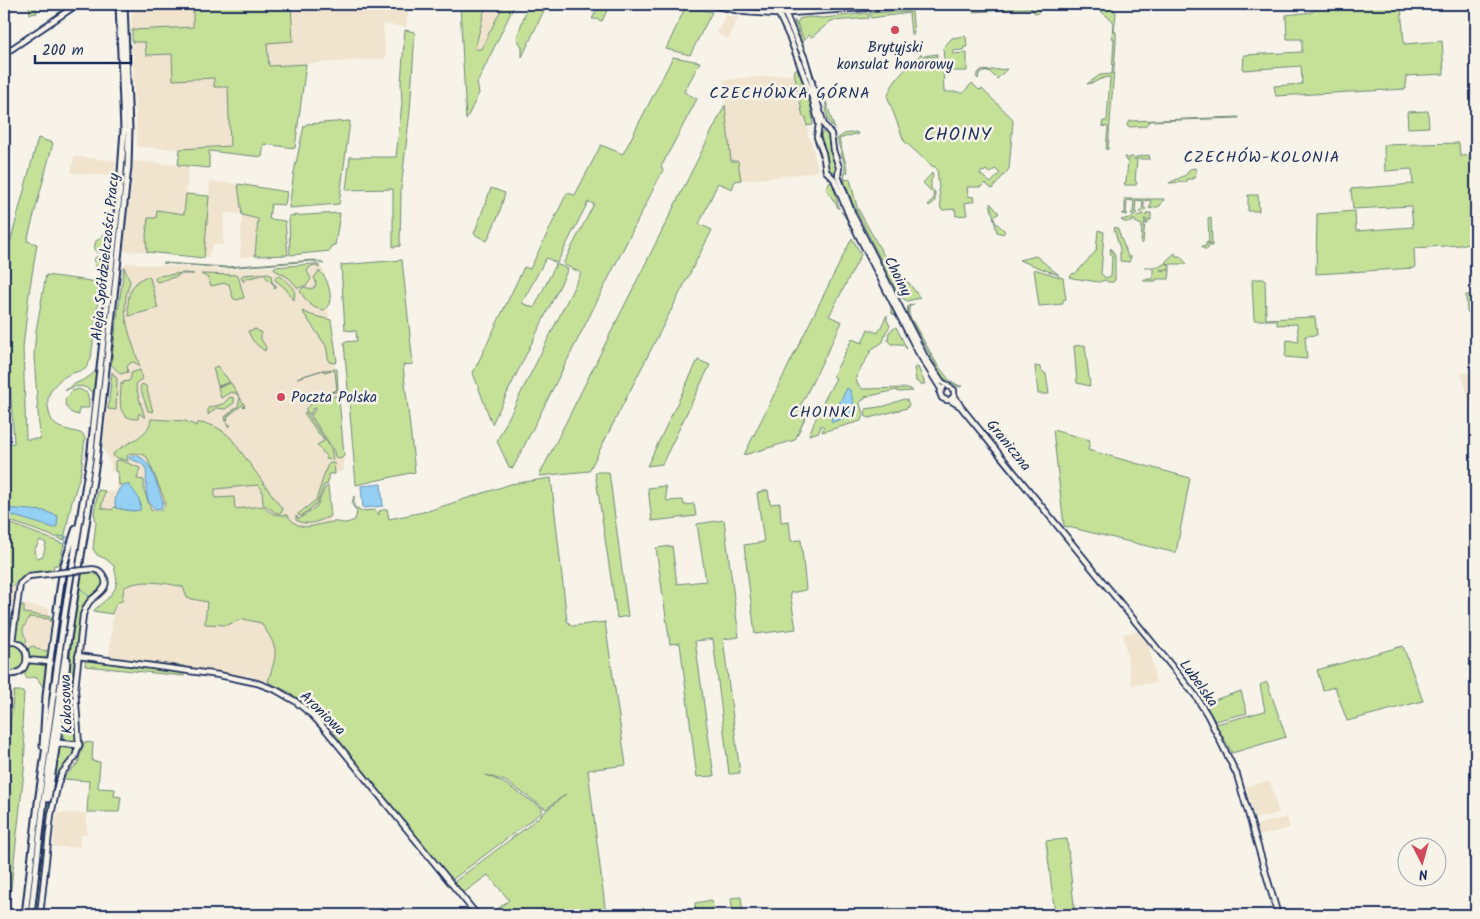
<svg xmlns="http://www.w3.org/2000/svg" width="1480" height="919" font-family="Kalam,sans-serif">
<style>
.built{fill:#f0e4ce}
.green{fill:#c5e198;stroke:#70887b;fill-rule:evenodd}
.water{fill:#93d0f4;stroke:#6390b8}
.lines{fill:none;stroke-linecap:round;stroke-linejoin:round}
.stream{stroke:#6390b8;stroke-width:1}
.tertiary-casing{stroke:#1b2f5e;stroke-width:8}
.secondary-casing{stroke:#1b2f5e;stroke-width:9}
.tertiary{stroke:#f7f3e8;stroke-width:4.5}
.secondary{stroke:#f7f3e8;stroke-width:5}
.tertiary-bridge-casing{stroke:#1b2f5e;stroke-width:8;stroke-linecap:butt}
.tertiary-bridge{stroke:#f7f3e8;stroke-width:4.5}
.poi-dot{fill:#d1495b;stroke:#f7f3e8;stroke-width:2}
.labels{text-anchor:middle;stroke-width:5;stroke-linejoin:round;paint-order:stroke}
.poi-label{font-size:15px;fill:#1b2f5e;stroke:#f7f3e8}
.street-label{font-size:15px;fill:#1b2f5e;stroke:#f7f3e8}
.neighbourhood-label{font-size:16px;letter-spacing:1px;fill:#1b2f5e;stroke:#f7f3e8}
.quarter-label{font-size:18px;letter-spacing:1px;fill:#1b2f5e;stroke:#f7f3e8}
</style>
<rect width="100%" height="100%" fill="#f7f3e8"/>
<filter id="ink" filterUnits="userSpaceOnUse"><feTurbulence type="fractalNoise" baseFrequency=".02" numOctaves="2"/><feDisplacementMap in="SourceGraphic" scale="10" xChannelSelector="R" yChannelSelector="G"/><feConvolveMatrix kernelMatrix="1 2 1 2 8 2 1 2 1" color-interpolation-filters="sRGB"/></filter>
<g filter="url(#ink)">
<!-- built -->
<path class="built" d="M131,4H193V27L132,30Z
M291,4H409L406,27L383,24L386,57L384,59L269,66L267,43L293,41Z
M486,4H504L481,49H475Z
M1242,4H1313H1310V6L1243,11Z
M726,15L738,18L728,39L717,33Z
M132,42H146V55L172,54L173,80L214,78L228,86L230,146L179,149L137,147Z
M795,74L803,116H806L808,137L810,138L818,169L813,172L779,177L733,181L723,80Z
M74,156L116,161L115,176L71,173Z
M134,161L189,166L184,214L156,218H148L146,236L147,252L126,251L124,249Z
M210,181L238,184L242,214L225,213L223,245L213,244L208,258H204Z
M242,215L258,218L255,256L240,257Z
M126,263L223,270L314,264L320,266L324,270L341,421L344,471L327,474L331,526L251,535L101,508L105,491L116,492L118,472L110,471L111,465L103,448L111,373L113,366L111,364L118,308L124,267Z
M1461,373L1476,374V409L1473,410Z
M150,582L183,587L207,602L205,624H232L237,620L243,619L261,623L274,641L275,656L268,682L245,674L244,678L203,672L202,670L184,666L109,657L113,615L116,607L122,601L124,588L138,583Z
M4,585L16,587L14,603H10L7,631L4,636Z
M24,605L49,608V616L23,613Z
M29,617L51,619L50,635L47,643L48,646L50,645L49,650L48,649L47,651L36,649V647L32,646L29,648L28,651L23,644L27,640L23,634L22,629Z
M1138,631L1149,645L1156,683L1132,685L1123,634Z
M4,688L14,691L4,777Z
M1270,781L1279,813L1255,819L1246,786Z
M57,813H87V834L80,835V847H53Z
M1287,817L1290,828L1260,836L1256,825Z"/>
<!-- green -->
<path class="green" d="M9,4H40V5L36,6L37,13L30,14L29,6H9Z
M193,4H291L293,41L267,43L269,66L306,64L295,148L264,144L262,157L209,151V168L178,165L180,149L230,146L228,87H214V78L173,80L172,54L146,55L145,42H132V30L193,27Z
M460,4H486L475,49H481L504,4H515L477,83L479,93L466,120Z
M528,4H547L522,57V47L517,38Z
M600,4H610L602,21L595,19H592Z
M863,4H894L795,11V10Z
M1010,4H1110L1116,13L1114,32H1116V42L1108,149L1106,150L1108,127L1102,126L1103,121H1107L1110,77C1101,77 1096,83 1087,84L1100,75L1112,74L1114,38H1112L1113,21L1093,5L1041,7L1037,14L1031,10L1032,8L973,12L972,8Z
M1321,4H1381V6L1401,5L1404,44L1442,41L1444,74L1406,76V89L1276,96L1274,86L1302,84L1301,66L1243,70L1244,55L1302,52V39H1287L1286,15L1312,12Z
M686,6L712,12L690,55L666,49Z
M937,6V8L832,13L905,7Z
M891,12H912L914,34H911L909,13L871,18L869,13Z
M867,13L869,18L831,21L812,37L809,35L804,41L797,23L799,19L808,17L824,18Z
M794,20L795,21L816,82L794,26Z
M405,30L415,32L410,111L401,189L400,246L393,247V189L346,190L350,157H396L402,103L401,83Z
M965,36L966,37L967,47H964L963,50L952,51L953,54L967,53V71H945L943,48L952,38Z
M921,54L923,56L937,54V57H927L928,67H933L934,69H943L944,92H960L962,94L972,83L979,90L982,89L1012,118L1013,122L1009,169L992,189L985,183L981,187H967L968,196L974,197L975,201L965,203L967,215L956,216L955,209L942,210L941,209L937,169L934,166L933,167L904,141L888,98C888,84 911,64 921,54ZM995,169L1000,173L991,183L980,174L982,171L984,172L986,170L990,173Z
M673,57L700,62L684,92L697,99L661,167L663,170L513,468L509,467L497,441L581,273L563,264L594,204L588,202L557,263L546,258L522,303L534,308L556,264L568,269L492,424L473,373L524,267L530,269L567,193L575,195L601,145L623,154Z
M797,68C804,86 813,106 813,125L807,126L806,117H803L794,71Z
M1007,69L997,79L989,71L979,73L978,79L976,76L980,71Z
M821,85L834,127L836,129C825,124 827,109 825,98C823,94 821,90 820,86Z
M725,105L731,161H738L741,180L735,181L732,189L718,183L699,224L712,230L589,471L539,476Z
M1428,111L1429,127L1408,128L1407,112Z
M1239,117V118L1150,121L1145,126L1128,127L1127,125L1130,121Z
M350,121L339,204L289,208L294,172L304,126L307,124Z
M824,132L829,135L831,149L837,166L834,172H831C827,168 822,144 820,136L821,133Z
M855,132L858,133L857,135L855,134L839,139L848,172L844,174L845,180L850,179L857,207L894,274L909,283L920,298L907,301L899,296L853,204L844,180L845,166L837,139L844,134Z
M38,138L53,143L27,241L37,244L29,293L23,348L26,439H40L34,356L36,331L46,275L98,282L100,285L91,359C89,362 88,366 85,369C81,371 75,372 70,374C57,380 46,392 48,406C51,432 64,427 83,434L85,438L81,472L71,505L64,540L4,519V444L14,443L10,382H4V283H6L10,260L6,258Z
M1459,143L1460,156L1476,155V244L1414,248L1415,268L1316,274L1317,214L1355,211L1356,231L1413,227L1411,206L1353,209L1351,189L1413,184L1412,169L1385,171L1384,145Z
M1149,155L1150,159H1137L1135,181L1137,182L1136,185H1125L1124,183L1126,182L1128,162L1126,161L1124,157H1127L1129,160L1130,157H1133L1135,160L1136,157Z
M1195,168L1196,177H1193V179H1187V182L1169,183L1186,175L1190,169Z
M932,173L933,177L931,180V189L935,192V201L930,206L928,205L934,198L933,193L923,183Z
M830,182L833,184L839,209L826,189Z
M238,184L287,192L285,205L271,204L269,219L285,221L288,255L255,256L258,219L242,215Z
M491,188L505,193L499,214L487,241L474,234Z
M186,194L209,196L204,258L147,252L146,236L148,218H156L157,210L184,214Z
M1248,195H1258L1259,211H1248Z
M1123,199H1164L1160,206L1150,209L1149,207H1151V201L1149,200L1144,201V208L1146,209L1141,213L1140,210H1142L1143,201L1136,200L1135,212L1137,213L1133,215L1131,213H1133L1134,201L1127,200L1126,213L1128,214L1125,215L1122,214L1125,213V201Z
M990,203L999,213L994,217L995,222L1005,231L1003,234L997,232Z
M841,211L847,217L897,315L894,316L891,312V306L849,223Z
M340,213L335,245L331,246L330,251L290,255L289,216Z
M1147,213H1151V220H1148V224H1146V219H1144L1145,221L1143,243L1141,244L1142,225L1135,222V220H1132V222H1124L1121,220L1144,214L1146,216Z
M1211,217L1212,243L1209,244L1212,243V246H1208V249H1204L1202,246H1206V242H1208V244H1209L1208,218Z
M1117,227L1128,257H1131L1129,262L1120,261V249L1114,228Z
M1098,230L1104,232L1101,274L1106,278L1111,276L1112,257L1110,251L1111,248L1115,256V280L1113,282H1108L1105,280L1099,282L1072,278L1070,277L1073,273L1075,274L1096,251Z
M107,232L108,234L106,251L105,253L97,252L94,248L96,241Z
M852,238L861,255L829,316L842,322L800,407L808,411L795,440L744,455Z
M1175,253L1176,256H1180L1187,264H1171L1166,263V261Z
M1036,256L1059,275L1019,260Z
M96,257L105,258V274L102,277L95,267L94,259Z
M315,260L324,264L312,261L226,268L163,263L226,267Z
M402,260L413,364L403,365L415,472L356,485L344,342L357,341L356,331L345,330L341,265Z
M1165,263L1170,265V269L1160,270H1170L1169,279H1156V281H1144V279H1153V268L1144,267H1159Z
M314,264L319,265V268L314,265L310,267L307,271L311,279L307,285L298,288L289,278L275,270L274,267Z
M124,267L130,282C118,313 131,336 140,367L134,362L130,363L127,367L128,372L120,374L111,364Z
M1034,269L1063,278L1066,299L1063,300V304L1039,306Z
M319,271C327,276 333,295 329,304C328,306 326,308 324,310C312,309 306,301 300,291L304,287L311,289L315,287L316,282L314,278Z
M184,273L194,274H178V276L157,282L155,279L157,276Z
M268,273L271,275L272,282L277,287L276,288L274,289L275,286L264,275L243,279L244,282L241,277L243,275Z
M201,274L238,275L244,298L236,300L233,298L229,284L225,283L211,286L208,278Z
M276,276C284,276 290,284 295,290L294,300L285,288L275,280Z
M145,277H148L150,278L158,308L129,316C126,300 129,284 145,277Z
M1253,279H1265L1266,319L1315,317L1317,335L1305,336L1307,359L1285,357L1287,340L1299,342L1297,324L1277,325V320H1254L1252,281Z
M111,287L93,462L65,635L29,915H27L36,830Z
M1466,295H1476V311L1467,312Z
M914,304L909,307V315L937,364L950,381L960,386H963L959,387L943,378L907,314L908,306Z
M302,311L311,315L331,320L337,361L335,363L329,362L326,346Z
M887,315V320L890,326L886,332L883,342L872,349L856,377L857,383L860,387L863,389L908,388L913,391L898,392L897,390L865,397V399L861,401L860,404L863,414L861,421L822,432L824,427L821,425L819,432L809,435L818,413L824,415L825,413L819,410L836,378L833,376L852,339L862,343L868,329L878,333Z
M896,327L907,349L902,344H891L888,341L889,332Z
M256,329L261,333V339L266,347L265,351C258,346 252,342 248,331Z
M1085,345L1090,386L1077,383L1074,346Z
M698,360L710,365L662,464L647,466Z
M217,366L219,368L230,382L218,386L213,368Z
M1035,366L1040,367L1042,371L1046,374L1049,394H1038Z
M918,367L925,384H920L916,381L914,368Z
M97,369L95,398C89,384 76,384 65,391C74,381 89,381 97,369Z
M337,369L338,391L304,401L337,390L335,372L333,370L324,372L323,370L297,378L323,370Z
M140,370L142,379L137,382L136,387L145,418L139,413L138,419C115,419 121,401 121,383L123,385V382L129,381L131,378V373Z
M112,372L117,379L116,410L108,409Z
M231,383L245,406L244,407L242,405L227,417L228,419L226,420L229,425H231L229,427L226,421L225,417L238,406L240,398L237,394L231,392L221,398L218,387Z
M142,384L146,386L153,412L148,411L140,387Z
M79,389L87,393L89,399V408H79V415C70,414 66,409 65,400L72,391Z
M335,396L339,398L344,456L342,458L336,459L333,449L311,416L316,408L312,409V411L310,415L305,409L314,402Z
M230,397L234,398V403L225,409L216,408L208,415V408L223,404Z
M904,399L907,400L909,405L907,408L869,418L865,416L866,409L885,406Z
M306,412L331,448L333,460L326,459V456L317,445L324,441L304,413Z
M151,419L185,421L197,426V423C211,423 220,428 231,438L283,510L281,513H276L263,504L262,489L258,485L215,489V498L234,497L235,509L263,506C273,515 274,515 287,515C302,535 313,524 333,522C337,521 340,523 344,523C348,523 352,521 355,520L357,512L352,504L354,496V506L355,508H358L359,511L375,510L379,515V511L387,509L389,519L428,511L511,484L551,478L567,621L572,626L605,622L626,765L588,770L606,915H490L509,900L488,875L462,894L454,882L527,827L566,794L546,809L505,781L486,775L504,783L542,808V812L453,879H450L344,747L324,717L289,692L268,682C277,652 280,650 261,623L243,619L227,625L205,624L207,602L187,598L183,587C166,583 138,578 124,588L122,601C116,602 114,608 112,614L93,611L109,597L115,589L117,580L114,566L106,559L97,555L93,549L96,522L94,513L98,490L105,491L101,508L112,510L115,506L116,508L133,511L141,504L129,485H119L118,472L115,471V461L120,460L140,468L137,479L144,480V490L151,510L160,511C164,509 165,506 165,501L147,457L142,454L131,453L127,456L128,461L114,457L113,454C125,442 149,438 151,419Z
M1053,430L1090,440L1088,450L1190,478L1176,553L1064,526Z
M330,463H334L335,474H328V484L324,485L317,503L301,516L298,515V514L316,500L327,466Z
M595,472H609L628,616L617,618Z
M328,486L331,516C319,521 308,527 296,520V516L299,519L317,506L325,488Z
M665,486L667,501L683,500L684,505L694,504L696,516L652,521L648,488Z
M768,490L770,504L780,503L781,522L789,521L791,541L801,540L806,590L790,593L796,629L755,634L744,545L764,542L757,493Z
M724,520L739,637L723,639L740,773L729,774L713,639L695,641L714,776L697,777L680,643L670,644L656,548L672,546L677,584L706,581L697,524Z
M4,521L64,544L59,565H54L53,570L24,575L13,586L4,584ZM40,540L46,543L43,556L37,558L34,551Z
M73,540L57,637L47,715L55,636L67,559Z
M90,571L100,574C109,589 94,593 86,603C84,606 82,610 81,614L70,691L77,738L76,741H65L63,737L68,707L66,706C68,662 75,618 80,574Z
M22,605H24V613L53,617L50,622V619L29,617C25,628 19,627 27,640L24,644L18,640L15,636L19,607Z
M13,644C33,651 25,677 4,670V646Z
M32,646L36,647V649L46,651L49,649V653L45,658L33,659C29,656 27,652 29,648Z
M1403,646L1423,701L1347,721L1335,687L1323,690L1317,670Z
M86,655L184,666V676L85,666Z
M34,662L45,665L47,669L43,687L37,678L31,677L27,679C22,673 26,664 34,662Z
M1267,682L1286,737L1232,753L1216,724L1265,711L1260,685Z
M14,691H20L24,693L22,726L25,746L24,771L8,914H4V777Z
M1241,691L1247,713L1215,721L1205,703Z
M84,742L93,743L92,761L100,762L98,788L115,789L114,796L121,797L119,812H87L89,781L63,779L78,763Z
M61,746H72L76,751L60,772L57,781L50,812L38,915H34L48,809L58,749Z
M1067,839L1075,915H1055L1046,841Z
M741,897L743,915H733L731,898Z
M712,900L714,915H695V903Z"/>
<!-- water -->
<path class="water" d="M847,388L850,390L857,415L832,422L831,419Z
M131,455C152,454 156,486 163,501L161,508L156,509C139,500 151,473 144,466C141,462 134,461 130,459L129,457Z
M381,484L383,506L363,508L361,486Z
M123,485H129C135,492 142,500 140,510L133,511L116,508C113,501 117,490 123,485Z
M4,508L44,511L58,516L57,526L54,528L4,513Z"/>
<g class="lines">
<!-- stream -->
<path class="stream" d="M58,536L68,537
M65,546L66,537
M85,552L88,540L90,519
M80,588L90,597"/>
<!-- tertiary casing -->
<g class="tertiary-casing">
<path id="tertiary" d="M708,4L745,12L775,14L925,4
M734,4L776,7L839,4
M774,4L790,38L813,100L819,124L817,137L823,153L826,171L834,179L852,223L918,352L941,389
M781,4L805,59L824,125L831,134L833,150L839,167L838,176L853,215L925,357L942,382L954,390V396L950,400
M4,54L78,4
M943,388L940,393L942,398L946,400H950L960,406
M954,395L961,407L1195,695L1208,716L1237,775L1278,915
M12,642L20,584L29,576L56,573
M4,643C34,634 34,682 4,673
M78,656L219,675L257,683L276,690L295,701L312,715L326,730L477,915
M27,660L50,662L57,610
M40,915L51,815L58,783L62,773L75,757L79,745L75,689L83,615C85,609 87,604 91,600C99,593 111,587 103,575C98,568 92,569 85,570"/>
</g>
<!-- secondary casing -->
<g class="secondary-casing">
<path id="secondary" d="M57,610L63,568L76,528
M58,743L79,745
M43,746L46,696L50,662
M48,799L64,698L67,659
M25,915L38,803L65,611L90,459L120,187L124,130L119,4
M31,915L44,800L63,670L96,461L128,167L129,129L124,4"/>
</g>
<!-- tertiary -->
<use href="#tertiary" class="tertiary"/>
<!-- secondary -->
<use href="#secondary" class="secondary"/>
<!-- tertiary-bridge casing -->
<g class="tertiary-bridge-casing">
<path id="tertiary-bridge" d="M56,573L85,570"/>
</g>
<!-- tertiary-bridge -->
<use href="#tertiary-bridge" class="tertiary-bridge"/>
</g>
</g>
<!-- markers -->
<g class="poi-dot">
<circle cx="895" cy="30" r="5"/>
<circle cx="281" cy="397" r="5"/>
</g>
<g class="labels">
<!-- poi labels -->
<g class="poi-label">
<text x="895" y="52">Brytyjski<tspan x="895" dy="17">konsulat honorowy</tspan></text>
<text x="291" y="402" text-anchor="start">Poczta Polska</text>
</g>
<!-- street labels -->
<g class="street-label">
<text transform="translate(105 257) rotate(-84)" y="5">Aleja Spółdzielczości Pracy</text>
<text transform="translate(898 276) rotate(63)" y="5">Choiny</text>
<text transform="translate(1009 445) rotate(51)" y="5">Graniczna</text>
<text transform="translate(1199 683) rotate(54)" y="5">Lubelska</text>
<text transform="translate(66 704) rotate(-92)" y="5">Kokosowa</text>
<text transform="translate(323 713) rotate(44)" y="5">Aroniowa</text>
</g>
<!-- neighbourhood labels -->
<g class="neighbourhood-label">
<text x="790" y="98">CZECHÓWKA GÓRNA</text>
<text x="1262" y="162">CZECHÓW-KOLONIA</text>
<text x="823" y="417">CHOINKI</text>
</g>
<!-- quarter labels -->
<g class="quarter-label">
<text x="958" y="140">CHOINY</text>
</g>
</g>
<!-- margin -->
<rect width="1480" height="919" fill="none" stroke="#f7f3e8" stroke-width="20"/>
<rect x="10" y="10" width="1460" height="899" fill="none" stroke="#1b2f5e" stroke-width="2" filter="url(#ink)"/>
<!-- north arrow -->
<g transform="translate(1422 862) rotate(174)"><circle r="24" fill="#f7f3e8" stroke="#9fa5b1"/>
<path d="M0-4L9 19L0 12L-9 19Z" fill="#d1495b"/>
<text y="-8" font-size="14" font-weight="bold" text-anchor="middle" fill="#1b2f5e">N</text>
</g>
<!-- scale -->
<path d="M35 55v8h96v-8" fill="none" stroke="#1b2f5e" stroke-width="2.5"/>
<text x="42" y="55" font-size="15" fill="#1b2f5e" stroke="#f7f3e8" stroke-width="4" paint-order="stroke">200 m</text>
</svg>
